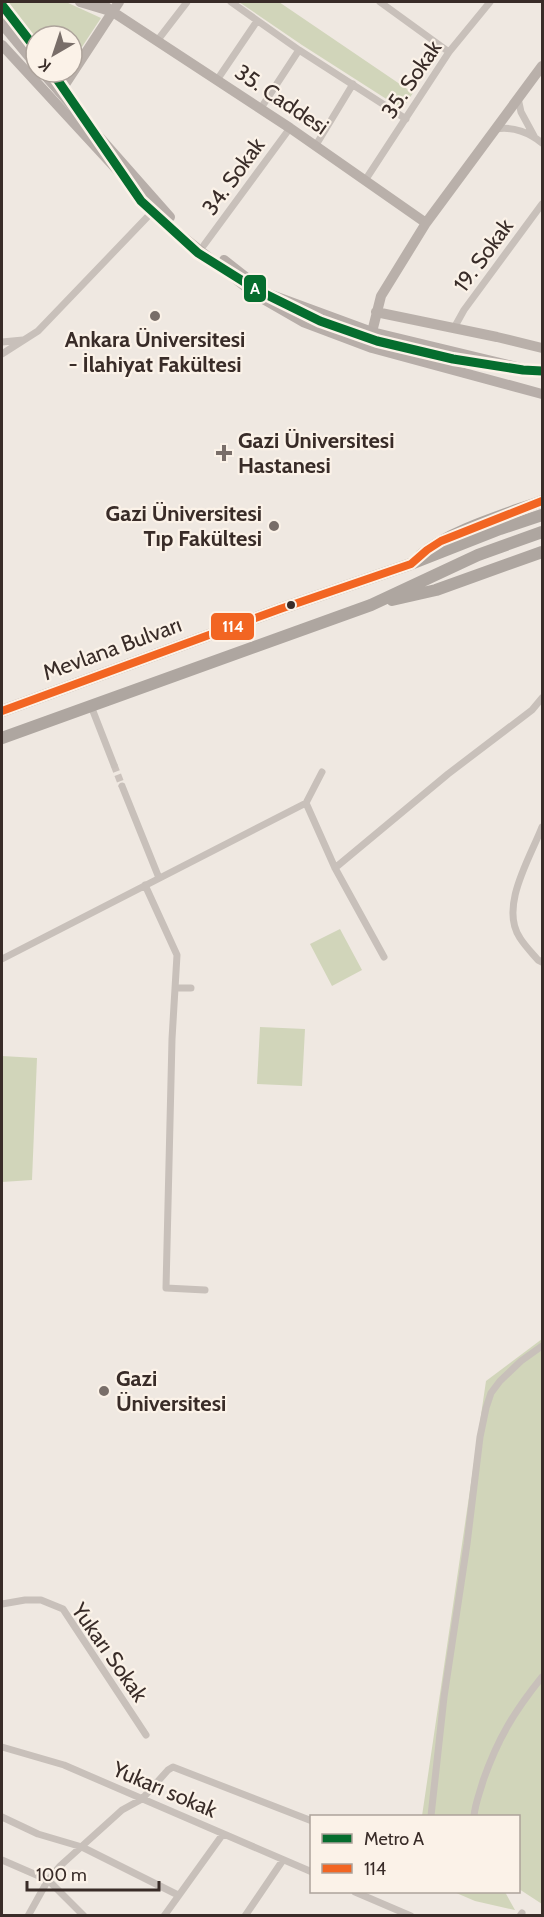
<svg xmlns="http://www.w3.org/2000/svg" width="544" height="1917" font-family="Cabin,sans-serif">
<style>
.green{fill:#d1d5ba}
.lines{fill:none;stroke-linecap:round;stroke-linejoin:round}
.street-tunnel{stroke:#cbc2bc;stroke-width:7;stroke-dasharray:7 3.5;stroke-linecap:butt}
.street{stroke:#c8c0ba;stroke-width:7}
.secondary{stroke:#b9b0aa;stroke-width:10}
.primary{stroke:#b7aea9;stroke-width:10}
.highway{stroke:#aea6a0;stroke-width:12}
.bus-1-casing{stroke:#fbf2e8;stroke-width:12}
.bus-1{stroke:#f26522;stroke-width:8}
.metro-1-casing{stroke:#fbf2e8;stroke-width:14}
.metro-1{stroke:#056d2e;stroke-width:9}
.poi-dot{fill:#796e69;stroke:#fbf2e8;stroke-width:2}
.bus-dot{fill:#392c28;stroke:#fbf2e8;stroke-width:2}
.labels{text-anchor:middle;stroke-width:4.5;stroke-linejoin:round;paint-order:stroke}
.street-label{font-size:22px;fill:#392c28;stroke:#fbf2e8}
.poi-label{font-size:22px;font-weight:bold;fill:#392c28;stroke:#fbf2e8;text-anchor:start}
.line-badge{stroke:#fbf2e8;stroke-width:2}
.badge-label{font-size:16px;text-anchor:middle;font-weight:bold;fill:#fff}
</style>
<rect width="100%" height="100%" fill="#efe8e1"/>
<!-- green -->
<path class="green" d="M2,2H66L101,18L72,62V36H36V57L2,18Z
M239,2H279L413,93L402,109L302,45Z
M340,929L362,970L332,986L310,944Z
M260,1027L305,1029L302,1086L257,1084Z
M2,1056L37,1058L32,1180L2,1182Z
M542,1339V1904L519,1889L518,1816H422L486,1381Z
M454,1892H505L515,1910L475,1901Z"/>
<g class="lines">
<!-- street-tunnel -->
<path class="street-tunnel" d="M114,765L122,786"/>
<!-- street -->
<path class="street" d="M231,2L299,50L406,119
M380,2L449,52
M157,41L187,2
M217,80L257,21
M518,98L521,112L534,136
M261,108L299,50
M496,129C513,126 530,133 542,143
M316,145L353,84
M366,179L449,52L490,2
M204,245L290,128
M454,328L464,310L542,204
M2,342L23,340
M2,354L38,331L154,210
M91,706L114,765
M122,786L159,878
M306,803L335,868L384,957
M542,827C530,858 499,907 520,938C525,946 532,953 538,960L542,962
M335,868L448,774L532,710L542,698
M145,885L177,955L172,1039L166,1288L205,1290
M2,959L306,803L322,772
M175,988H191
M2,1604L25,1600H41L63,1609L146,1735
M2,1747L64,1765L312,1872
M431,1816L444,1697L467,1544L480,1437L486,1408L491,1393L500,1381L521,1361L542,1346
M474,1816C475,1804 480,1792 483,1781C498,1738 514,1712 542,1677
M2,1817L38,1834L82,1847L178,1895
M2,1860L48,1880L84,1916
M355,1892L411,1916
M28,1916L48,1880L60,1866L122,1810L142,1799L168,1770L173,1767L312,1821
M164,1916L223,1834
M245,1916L283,1860
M520,1916L522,1913"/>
<!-- secondary -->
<path class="secondary" d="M80,2L110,11
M100,2L113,12L290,128L426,223
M60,92L119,2
M376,312L497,337L542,348
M372,332L381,296L426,223L542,66"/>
<!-- primary -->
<path class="primary" d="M2,24L36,65
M2,45L168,225L256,295L303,322L372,348L542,394
M42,72L170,217
M224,260L266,293L372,332L542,373"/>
<!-- highway -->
<path class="highway" d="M421,555C449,531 507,514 542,501
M392,600L436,590L542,552
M2,711L280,609L411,564L500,529L542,515
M2,738L371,605L478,555L542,532"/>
<!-- bus-1 casing -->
<g class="bus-1-casing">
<path id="bus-1" d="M2,711L280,609L411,564L427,550L441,541L542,501"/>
</g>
<!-- bus-1 -->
<use href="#bus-1" class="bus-1"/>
<!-- metro-1 casing -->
<g class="metro-1-casing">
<path id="metro-1" d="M2,5L36,49
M52,72L141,201L198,253L257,290L320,321L377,341L453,359L523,370L542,371"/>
</g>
<!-- metro-1 -->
<use href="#metro-1" class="metro-1"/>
</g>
<!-- markers -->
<g class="poi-dot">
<circle cx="155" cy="316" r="6"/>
<path d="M221 444h6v6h6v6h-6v6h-6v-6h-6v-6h6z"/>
<circle cx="274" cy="526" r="6"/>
<circle cx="104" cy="1391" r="6"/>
</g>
<circle class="bus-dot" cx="291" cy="605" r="5"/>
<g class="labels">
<!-- street labels -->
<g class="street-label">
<text transform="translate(411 79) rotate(-56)" y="8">35. Sokak</text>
<text transform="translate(282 99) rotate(34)" y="8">35. Caddesi</text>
<text transform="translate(233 176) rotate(-54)" y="8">34. Sokak</text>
<text transform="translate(483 255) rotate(-54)" y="8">19. Sokak</text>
<text transform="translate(112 648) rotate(-20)" y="8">Mevlana Bulvarı</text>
<text transform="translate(110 1652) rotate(55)" y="8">Yukarı Sokak</text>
<text transform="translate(165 1789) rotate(23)" y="8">Yukarı sokak</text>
</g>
<!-- poi labels -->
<g class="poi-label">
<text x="155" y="347" text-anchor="middle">Ankara Üniversitesi<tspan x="155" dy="25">- İlahiyat Fakültesi</tspan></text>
<text x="238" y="448">Gazi Üniversitesi<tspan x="238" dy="25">Hastanesi</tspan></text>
<text x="262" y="521" text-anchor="end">Gazi Üniversitesi<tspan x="262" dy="25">Tıp Fakültesi</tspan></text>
<text x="116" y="1386">Gazi<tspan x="116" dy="25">Üniversitesi</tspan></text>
</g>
</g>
<g class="line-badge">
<rect x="243" y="274" width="24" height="29" rx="6" fill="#056d2e"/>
<rect x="210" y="612" width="45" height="29" rx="6" fill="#f26522"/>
</g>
<g class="badge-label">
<text x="255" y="294">A</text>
<text x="233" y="632">114</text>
</g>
<!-- border -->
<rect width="544" height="1917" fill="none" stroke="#392c28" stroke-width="6"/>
<!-- legend -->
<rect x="310" y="1815" width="210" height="78" fill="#fbf2e8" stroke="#ada39b" stroke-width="1.5"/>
<rect x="322" y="1834" width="30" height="9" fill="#056d2e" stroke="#ada39b" stroke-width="1.5"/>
<text x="364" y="1845" font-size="18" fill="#392c28">Metro A</text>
<rect x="322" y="1864" width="30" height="9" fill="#f26522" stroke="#ada39b" stroke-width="1.5"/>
<text x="364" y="1875" font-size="18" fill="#392c28">114</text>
<!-- north arrow -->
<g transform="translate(54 54) rotate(219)"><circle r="28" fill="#fbf2e8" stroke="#ada39b" stroke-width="1.5"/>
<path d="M0-4.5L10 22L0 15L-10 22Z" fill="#796e69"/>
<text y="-9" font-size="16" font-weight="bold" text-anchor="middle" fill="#392c28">K</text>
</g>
<!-- scale -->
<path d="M27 1881v9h132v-9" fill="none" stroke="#392c28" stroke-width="3"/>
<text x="36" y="1881" font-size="18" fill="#392c28" stroke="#fbf2e8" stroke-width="4.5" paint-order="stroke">100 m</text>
</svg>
